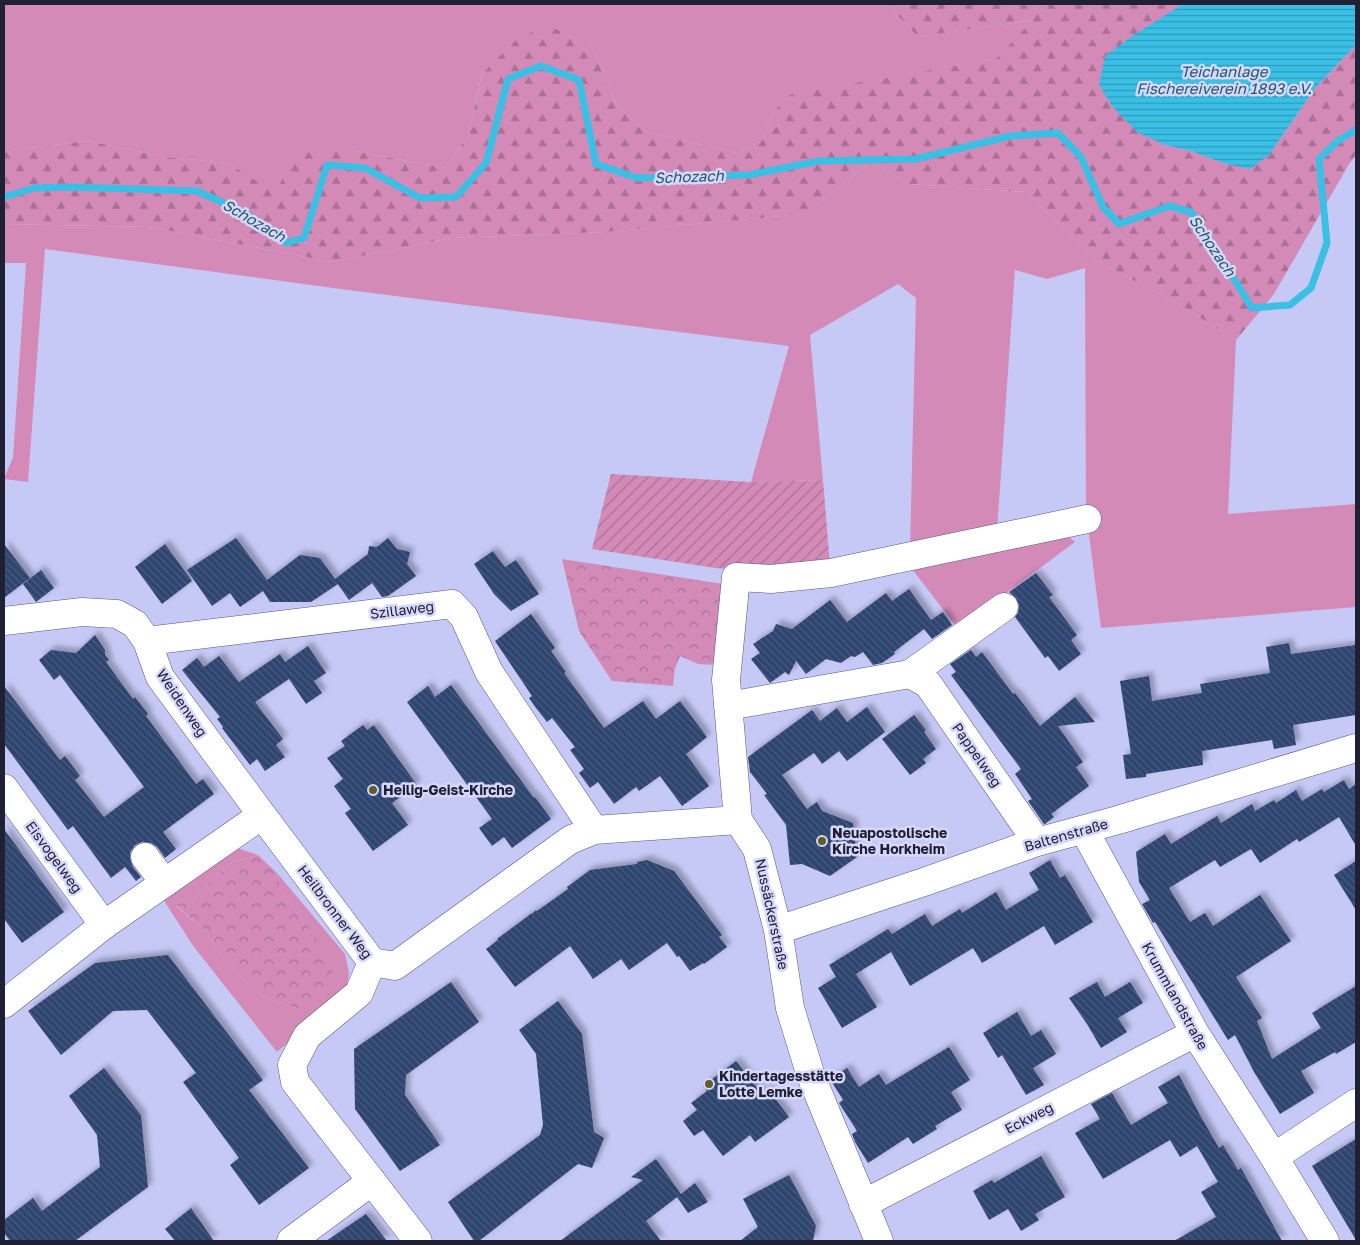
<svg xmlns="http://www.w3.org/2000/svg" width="1360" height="1245" font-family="'Golos Text',sans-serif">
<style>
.grass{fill:#d38ab7}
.forest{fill:url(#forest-firs)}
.park{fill:url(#park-crowns)}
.garden{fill:url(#garden-furrows)}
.water{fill:url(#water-rules)}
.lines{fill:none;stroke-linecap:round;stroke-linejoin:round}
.stream{stroke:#3abfe5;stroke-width:7}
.building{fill:url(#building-back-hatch);filter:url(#shadow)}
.minor-casing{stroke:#565788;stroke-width:29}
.minor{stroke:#fff;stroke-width:28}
.poi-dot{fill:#635c28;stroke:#d5d8fa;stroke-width:2}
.labels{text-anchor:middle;stroke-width:5;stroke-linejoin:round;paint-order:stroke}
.street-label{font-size:14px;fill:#202035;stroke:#d5d8fa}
.poi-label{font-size:14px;font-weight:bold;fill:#202035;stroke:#d5d8fa;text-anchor:start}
.water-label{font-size:15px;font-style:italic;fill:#225767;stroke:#d5d8fa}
</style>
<defs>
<pattern id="forest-firs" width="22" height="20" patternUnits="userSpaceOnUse" patternTransform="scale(1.25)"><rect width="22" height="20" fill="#d38ab7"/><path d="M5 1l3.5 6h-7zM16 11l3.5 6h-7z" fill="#ab7096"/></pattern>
<pattern id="park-crowns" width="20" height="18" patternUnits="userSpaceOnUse" patternTransform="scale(1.25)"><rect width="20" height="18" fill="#d38ab7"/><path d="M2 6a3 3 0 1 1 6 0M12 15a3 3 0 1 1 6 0" fill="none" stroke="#ab7096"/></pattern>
<pattern id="garden-furrows" width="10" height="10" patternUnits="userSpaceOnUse" patternTransform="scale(1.25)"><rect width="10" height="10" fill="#d38ab7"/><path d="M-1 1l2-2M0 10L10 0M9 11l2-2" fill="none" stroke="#ab7096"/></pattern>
<pattern id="water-rules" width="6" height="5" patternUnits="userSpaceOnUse" patternTransform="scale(1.25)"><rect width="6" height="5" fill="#3abfe5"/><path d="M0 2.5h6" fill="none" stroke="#309bba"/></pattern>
<pattern id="building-back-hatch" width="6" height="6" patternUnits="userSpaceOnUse" patternTransform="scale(1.25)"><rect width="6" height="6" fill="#2d446f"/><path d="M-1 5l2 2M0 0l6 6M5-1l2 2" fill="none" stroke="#4a5c80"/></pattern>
<filter id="shadow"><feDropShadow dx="4.5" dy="-4.5" stdDeviation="2.5" flood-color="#0004"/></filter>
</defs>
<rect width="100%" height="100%" fill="#c6c9f6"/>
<!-- grass -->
<path class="grass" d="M4,4H887L918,37L1034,20L997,58L790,96L773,112L762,140L737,153L647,132L617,106L590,40L482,73L468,136L445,168L345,149L275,194L228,163L166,157L87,141L4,151Z
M871,162L909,184L1027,192L1096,261L1168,298L1236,340L1228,514L1356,504V607L1101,628L1086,511L1085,268L1047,279L1015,270L997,531L910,549L916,298L898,284L810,335L823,480L751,482L789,346L348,290L45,249L28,482L4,479L13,457L26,263H4V224L149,227L332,262L451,238L605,232L805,214Z
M1061,530L1075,542L958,629L906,561Z
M227,845L258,855L229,864L205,887L193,901L176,906L204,930L230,967L263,997L299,1009L312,931L283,896L277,873L345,954L349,973L346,993L277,1052L194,947L161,896Z"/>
<!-- forest -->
<path class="forest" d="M887,4H1183L1168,14L1165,145L1191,151L1226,164L1269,155L1316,87L1356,45V155L1349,164L1274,294L1236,340L1168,298L1096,261L1027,192L909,184L871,162L805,214L605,232L451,238L332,262L149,227L4,224V151L87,141L166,157L228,163L275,193L300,146L345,149L445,168L468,136L482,74L517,39L545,26L590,40L617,106L647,132L737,153L762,140L773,112L790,95L997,58L1033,20L918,37Z"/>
<!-- park -->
<path class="park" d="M562,559L723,584L717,665L698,664L680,656L675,669L673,686L612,681L579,631Z
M258,855L277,873L283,896L312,931L333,969L329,995L299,1009L263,997L230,967L204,930L176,905L193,901L205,887L229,864Z"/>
<!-- garden -->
<path class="garden" d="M611,474L751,482L823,480L830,566L772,572L715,568L592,549Z"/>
<!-- water -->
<path class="water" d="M1183,4H1356V45L1316,87L1269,155L1250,169L1226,164L1191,151L1165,145L1137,132L1112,106L1099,85L1105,56L1132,36Z"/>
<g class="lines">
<!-- stream -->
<path class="stream" d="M4,197L34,188L70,187L197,191L246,213L286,243L304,238L327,165L365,168L420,198L456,197L486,163L508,79L541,66L579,80L596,164L637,178L749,175L819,161L916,159L1010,136L1058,133L1081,157L1103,207L1119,224L1169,206L1191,212L1215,248L1252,308L1290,305L1311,288L1327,243L1319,159L1339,140L1356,130"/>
</g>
<!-- building -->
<path class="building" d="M236,538L267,580L300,555L320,558L335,579L368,554L369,546L377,547L388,538L397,549L410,552L407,564L416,576L388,596L382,597L372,583L349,600L337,583L338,584L311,602H270L263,591L240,607L230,593L212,606L187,570Z
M4,544L30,578L4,598Z
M165,544L192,581L162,604L135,567Z
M493,551L505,567L516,560L539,594L511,611L494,594L474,564Z
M41,570L54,588L36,602L23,584Z
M1036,573L1053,595L1049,597L1077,635L1071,640L1081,654L1059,671L1048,656L1045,658L1015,617L1018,613L1019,605L1016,598L1009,592Z
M909,589L931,620L943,612L952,625L932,639L924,629L894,652L895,654L882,663L873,665L863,652L855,657L851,656L841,663L826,659L806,674L796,661L789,675L785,672L770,683L751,659L760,653L753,644L773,631L776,624L792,629L830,600L847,622L886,593L892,601Z
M531,614L555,648L551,651L566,672L564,673L604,728L643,701L656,719L680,701L707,737L686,754L709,786L682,806L660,776L639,791L636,787L614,804L598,782L590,788L579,773L584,769L570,750L575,747L552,718L547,722L536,708L529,698L532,696L495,641Z
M95,635L105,650V655L109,660L106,662L133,699L135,697L148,714L146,716L196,784L203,779L214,794L163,832L176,849L165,858L157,847L151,843L142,842L135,845L130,852V859L133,867L141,877L136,881L125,867L111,878L73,826L68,830L4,744V686L60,760L65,756L80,776L75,780L104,817L144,787L60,675L54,680L39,660L51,650L76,653Z
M1289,643L1291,654L1356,645V715L1293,725L1296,745L1274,749L1272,740L1202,751L1203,765L1146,774V777L1126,779L1123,755L1131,754L1120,681L1149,676L1152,701L1202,693L1200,684L1270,673L1266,647Z
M308,646L326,673L314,681L322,693L306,704L289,679L255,702L283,739L276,745L285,757L265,771L257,759L250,765L222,728L223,727L217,719L220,717L182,670L197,658L204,667L219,656L239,682L280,654L285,662Z
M971,650L976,657L982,652L1013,694L1015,693L1040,726L1075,697L1095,722L1058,726L1083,762L1076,767L1089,786L1051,814L1054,817L1045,824H1044L1028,801L1032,799L1015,774L1021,769L951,675L956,672L950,664Z
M451,685L534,798L535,797L551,819L512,848L504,837L492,846L479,828L492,819L407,702L428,686L435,697Z
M867,707L885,732L847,761L839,751L822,764L814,753L782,775L807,809L817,802L822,811L853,823L857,857L830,876L802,864L790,865L786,825L764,795L767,794L750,772L748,757L812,710L820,721L837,708L847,722Z
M914,715L926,730L924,732L936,749L923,759L926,763L910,775L882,739Z
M363,725L367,730L374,725L417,785L392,803L408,825L373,851L345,813L351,809L334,786L343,779L327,758L345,746L341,741Z
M1344,780L1349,789L1356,784V846L1339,817L1299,842L1297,839L1260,863L1251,849L1220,867L1215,860L1169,888L1190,922L1205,913L1213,926L1260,895L1291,941L1236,977L1262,1018L1257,1021L1272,1059L1321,1028L1312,1013L1356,986V1042L1336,1054L1335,1052L1301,1071L1314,1093L1280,1114L1254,1072L1235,1035L1228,1040L1155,922L1153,923L1142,904L1150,900L1139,882L1136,852L1165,834L1171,844L1217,816L1221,823L1252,804L1255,811L1274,800L1276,803L1296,790L1302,801L1322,789L1324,792Z
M4,829L64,912L22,943L4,919Z
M647,860L674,871L722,935L719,937L727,947L704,964L703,963L690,971L679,956L677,957L667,943L629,970L621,959L593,979L570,946L515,987L486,949L498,940L497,939L532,913V914L536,910L537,911L568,889L567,887L590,870L637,864V862Z
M1050,860L1060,878L1065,875L1093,922L1055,945L1044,926L982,963L973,948L910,986L891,952L856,974L877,1007L842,1028L818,988L836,977L829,965L888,929L892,934L925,914L932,926L960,909L962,913L996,892L1006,910L1039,890L1029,873Z
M1356,861V910L1334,875Z
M168,955L263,1080L249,1090L309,1168L259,1205L230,1165L239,1158L183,1082L196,1073L147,1010L113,1011L61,1055L28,1011L95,963Z
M451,982L479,1022L406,1075L405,1095L440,1145L400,1171L355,1109L354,1049Z
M1097,982L1105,997L1130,982L1143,1003L1118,1018L1127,1032L1101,1048L1087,1024L1069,998Z
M558,1001L582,1034L594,1132L604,1138L592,1168L578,1164L479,1241H474L448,1202L540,1135L543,1125L536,1054L519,1030Z
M1017,1012L1031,1036L1041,1030L1056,1054L1033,1068L1044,1085L1026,1095L1002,1055L998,1058L983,1033Z
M949,1047L970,1080L951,1092L962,1110L935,1126L937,1129L913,1144L908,1137L868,1163L855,1142L852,1134L857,1131L839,1103L843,1100L830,1079L847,1068L859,1087L879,1074L886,1085Z
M736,1061L762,1094L768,1089L789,1117L755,1142L750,1135L723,1156L703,1130L694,1136L683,1121L697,1110L691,1103L707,1091L703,1086Z
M104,1068L141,1115L148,1187L75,1241H10L4,1233V1220L33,1198L42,1211L100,1167L97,1135L69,1096Z
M1179,1075L1200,1115L1219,1148L1223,1145L1238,1170L1241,1168L1282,1241H1174L1216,1217L1201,1192L1218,1182L1197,1146L1180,1157L1170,1140L1103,1179L1075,1133L1100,1119L1091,1104L1112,1093L1131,1125L1168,1103L1158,1087Z
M1356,1139V1240L1312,1166Z
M1041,1156L1065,1197L1035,1214L1039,1220L1021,1231L1008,1209L989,1220L973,1191L992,1180L994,1183Z
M656,1159L681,1194L646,1221L661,1241H560L643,1180L631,1177Z
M789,1175L816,1226L813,1241H740L758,1227L743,1199Z
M695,1183L708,1202L688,1213L677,1197Z
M191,1208L214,1241H175L165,1229Z
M366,1214L387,1241H326Z"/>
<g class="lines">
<!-- minor casing -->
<g class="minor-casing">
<path id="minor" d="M4,621L82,612L117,614L135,624L147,641L160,677L262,815
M147,641L452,604L464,617L489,672L594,830
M910,674L1004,607
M728,706L910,674L928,684L1037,842
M4,788L104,925
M1084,830L1195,1033L1274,1157L1325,1241
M145,857L165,883
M778,930L924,882L1037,842L1118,820L1356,748
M372,962L359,993L307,1036L292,1065L295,1082L418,1241
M4,1004L104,925L262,815L372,962L395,966L570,840L594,830L738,820
M1274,1157L1356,1103
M863,1204L1195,1033
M291,1241L372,1181
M879,1241L811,1076L790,1008L778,930L757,849L738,820L726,680L736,577L771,579L831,573L1087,519"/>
</g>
<!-- minor -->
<use href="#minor" class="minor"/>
</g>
<!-- markers -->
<g class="poi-dot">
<circle cx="373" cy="790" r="5"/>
<circle cx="822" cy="841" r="5"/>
<circle cx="709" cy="1084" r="5"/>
</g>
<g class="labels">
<!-- street labels -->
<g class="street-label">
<text transform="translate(402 610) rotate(-7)" y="5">Szillaweg</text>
<text transform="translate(182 703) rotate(56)" y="5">Weidenweg</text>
<text transform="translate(977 755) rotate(55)" y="5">Pappelweg</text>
<text transform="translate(1066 835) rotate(-16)" y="5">Baltenstraße</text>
<text transform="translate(54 857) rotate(54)" y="5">Eisvogelweg</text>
<text transform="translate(335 912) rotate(53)" y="5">Heilbronner Weg</text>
<text transform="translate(772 914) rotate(78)" y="5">Nussäckerstraße</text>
<text transform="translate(1175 996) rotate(61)" y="5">Krummlandstraße</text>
<text transform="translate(1029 1118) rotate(-27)" y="5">Eckweg</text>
</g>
<!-- poi labels -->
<g class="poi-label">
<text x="383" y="795">Heilig-Geist-Kirche</text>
<text x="832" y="838">Neuapostolische<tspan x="832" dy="16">Kirche Horkheim</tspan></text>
<text x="719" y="1081">Kindertagesstätte<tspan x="719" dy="16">Lotte Lemke</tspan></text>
</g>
<!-- water labels -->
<g class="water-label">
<text x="1224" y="77">Teichanlage<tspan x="1224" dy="17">Fischereiverein 1893 e.V.</tspan></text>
<text transform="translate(689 177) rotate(-2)" y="5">Schozach</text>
<text transform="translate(254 221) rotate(30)" y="5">Schozach</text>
<text transform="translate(1212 246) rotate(56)" y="5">Schozach</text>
</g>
</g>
<!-- border -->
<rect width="1360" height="1245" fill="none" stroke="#202035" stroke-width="10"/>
</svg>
